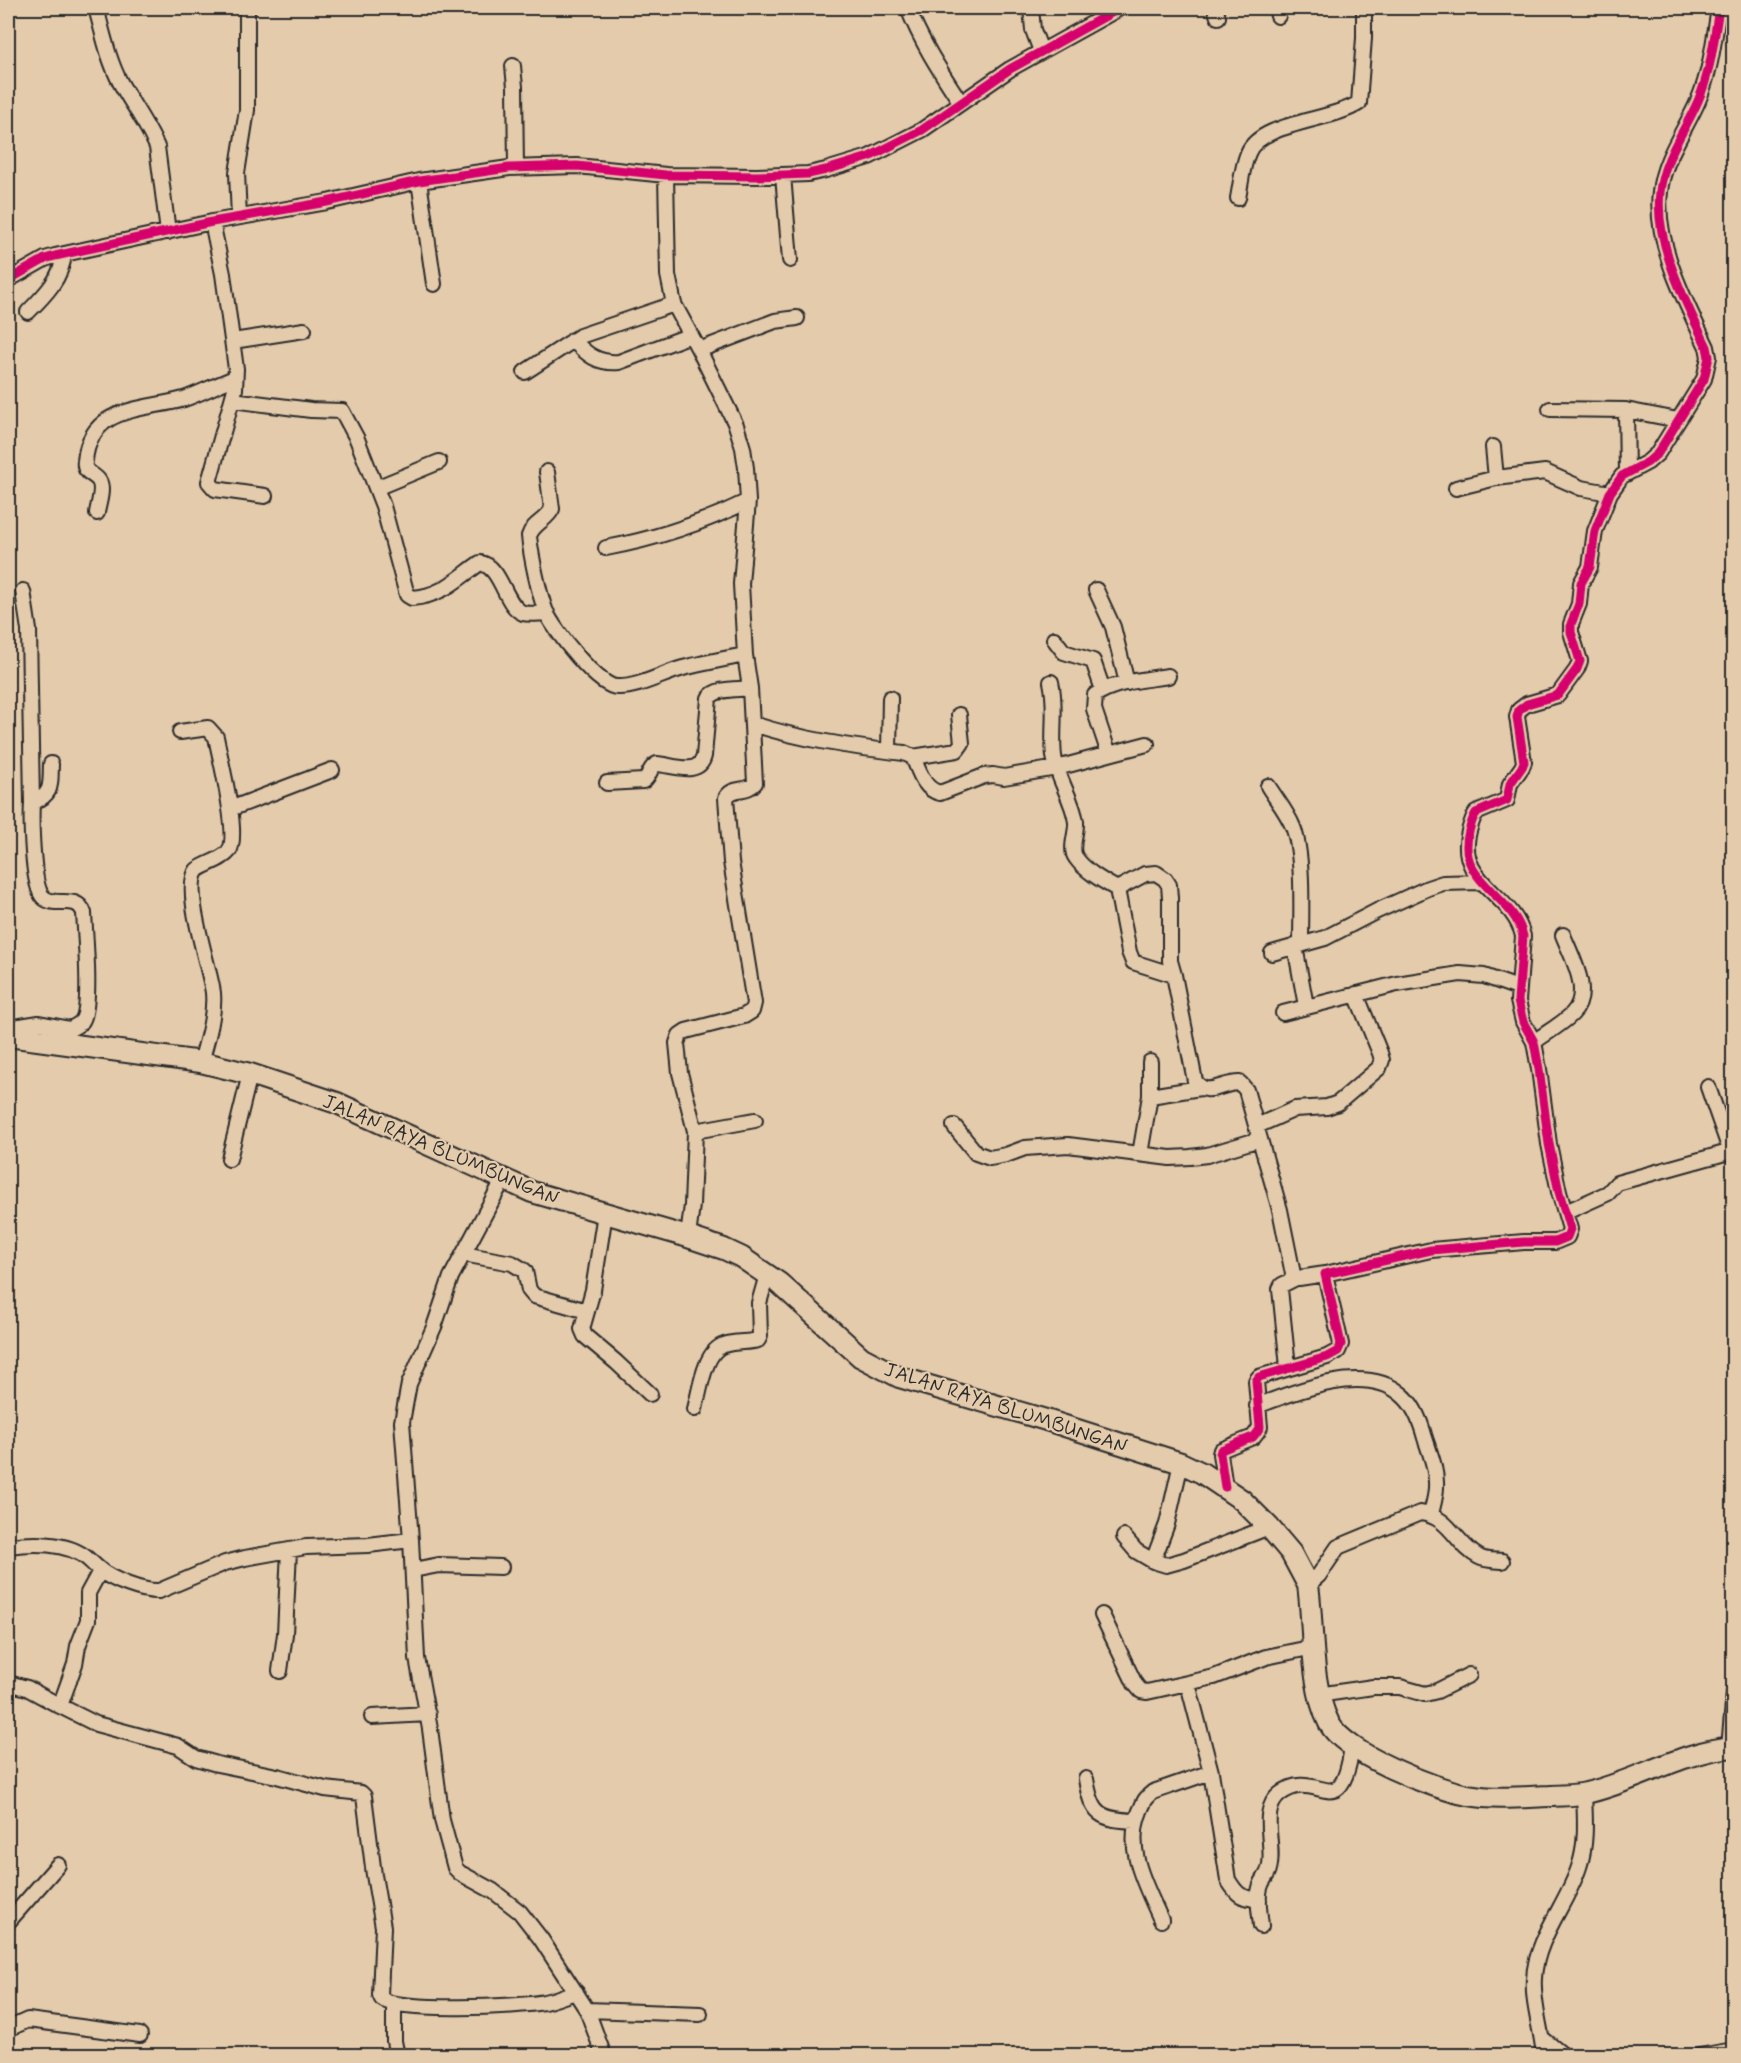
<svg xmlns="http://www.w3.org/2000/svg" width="1741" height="2063" font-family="Mynerve,sans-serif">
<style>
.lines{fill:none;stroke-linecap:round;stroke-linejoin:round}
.street-casing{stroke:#2b2b2b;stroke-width:18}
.primary-casing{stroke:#2b2b2b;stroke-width:24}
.street{stroke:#e4cbac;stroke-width:14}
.primary{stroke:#e4cbac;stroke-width:20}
.cycleway-casing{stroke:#e4cbac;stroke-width:13}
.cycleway{stroke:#d6006c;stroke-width:9}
.labels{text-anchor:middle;stroke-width:4.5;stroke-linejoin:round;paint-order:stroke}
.street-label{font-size:20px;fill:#2b2b2b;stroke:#e4cbac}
</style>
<rect width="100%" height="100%" fill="#e4cbac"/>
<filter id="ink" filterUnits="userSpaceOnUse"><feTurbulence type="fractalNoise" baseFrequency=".0167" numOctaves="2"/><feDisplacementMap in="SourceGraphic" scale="12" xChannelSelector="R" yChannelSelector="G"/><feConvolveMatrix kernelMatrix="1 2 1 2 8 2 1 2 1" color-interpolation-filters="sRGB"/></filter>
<g filter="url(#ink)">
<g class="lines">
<!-- street casing -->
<g class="street-casing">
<path id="street" d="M96,8C103,33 108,59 120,82C132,104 147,124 157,147L168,232
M908,8C921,42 941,72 961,103
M1031,8L1033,30L1041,51
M1215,8L1218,17
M1276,8L1278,16
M513,66L515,87L516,167
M666,175L668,275L674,304L699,350L736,425L743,448L746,468L748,501L741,584L745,655L750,688L755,783C747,793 732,786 726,798L731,862L754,1003L752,1011L744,1016L686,1031L680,1035L677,1043L680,1073L695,1131L692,1205L688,1237
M783,175L790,260
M419,181L434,284
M1238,198C1241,183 1242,167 1248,153C1260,122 1332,121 1359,103L1364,38V8
M239,217L237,173L247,110V8
M212,222L223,274L236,369L235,389L209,482L215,489L265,496
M8,280L45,259L55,256L212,222L327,202L419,181L509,168L577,166L666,175L757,176L808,174L826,170L869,157L922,130L1010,69L1120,8
M28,312C45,295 62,278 64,254
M573,340C586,354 598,364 619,362L691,335
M233,341L304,330
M699,350L775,321L797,318
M525,372L580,336L674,304
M232,400L311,410L342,411L357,439L383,506L407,595L412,598C442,596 457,579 480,563C502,566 504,606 523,613C530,615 539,613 547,613
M1550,409L1626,410L1678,420
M1626,410L1627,473
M1493,447L1496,478L1545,472L1581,488L1610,493
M547,472L552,509C546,521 533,523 529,536C531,556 539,594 546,612C554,630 598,687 617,687C638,688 662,674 683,668C703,663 725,659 745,655
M376,488L439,462
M1456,488L1496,478
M97,513C98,505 104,489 99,481C94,473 83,474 85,461C90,405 143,411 184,399C201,393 218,384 235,378
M606,548C655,539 703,523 748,501
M1096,590L1113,627L1127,683
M23,591L29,630L32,803
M1054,639L1064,652L1093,661L1103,690
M1051,682C1057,707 1051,731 1054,756C1057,779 1073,799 1076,822C1077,833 1069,849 1076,858C1085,871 1103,881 1117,889L1145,874L1156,873L1165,879L1169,885L1170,898V961L1174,975
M753,724C802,740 852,747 904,753L913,757C919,771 924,790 940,793L984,776L993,775L1004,777L1057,768L1109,754L1094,709L1095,695C1116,681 1144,680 1168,676
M180,732L208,728L216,737C220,758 240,836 229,851C222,860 207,863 197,870C182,890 210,967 213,993C215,1016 207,1040 201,1062
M889,751L890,698
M1109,754L1147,744
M913,757L957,750L962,743L959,715
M607,783L643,781C650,777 649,767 657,764C673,765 699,777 704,756L709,698C717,687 738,690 750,688
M1268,786C1276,799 1287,812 1293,827C1304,855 1301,913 1301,945
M230,809L332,770
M1117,889L1129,952L1133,962L1174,975L1195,1081C1207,1099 1222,1082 1240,1083L1246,1090L1280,1210L1293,1274L1296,1278H1299L1325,1274
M1295,946L1306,1006
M1272,953L1325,938L1377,911L1428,888L1443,883L1482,882
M1283,1013L1397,984L1460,974L1484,976L1518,988
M8,1028L39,1023L70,1029C74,1027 79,1025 82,1021C92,1007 85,933 84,913C77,893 55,909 43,897C32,886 31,820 32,803C54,794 50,784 51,764
M1534,1042C1546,1033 1561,1025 1572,1014C1593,993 1572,958 1563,935
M1708,1087L1730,1150
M1150,1096L1200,1088
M954,1126L976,1153L990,1158L1006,1155L1025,1148L1068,1145L1170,1158L1190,1157L1207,1155L1260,1139
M1257,1126L1295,1109L1327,1107L1338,1103L1379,1068L1382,1060L1380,1053L1356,994
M695,1131L755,1120
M1140,1154L1150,1096V1062
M229,1159L250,1074
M503,1180L451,1277L434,1327L409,1384L402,1422L411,1540L417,1658L430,1729L442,1820L455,1868L460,1873L493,1891L520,1912L541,1939L587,2010L604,2056
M1566,1212L1608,1193L1617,1183L1725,1153L1730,1150L1734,1145
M605,1213L593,1290L582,1329L585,1336L616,1362L650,1394
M463,1254L512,1263L525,1271L529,1290L534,1296L587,1311
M1288,1367L1280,1289L1282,1285L1296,1278
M1257,1406C1296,1391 1365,1363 1401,1394C1414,1404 1421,1423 1425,1438C1430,1453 1437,1470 1436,1487C1436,1496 1433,1505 1431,1514
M695,1409C700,1391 704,1351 724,1345C735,1341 747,1343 758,1340L760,1336L759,1303L767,1275
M1225,1487L1220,1454L1221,1450L1253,1437L1257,1432L1260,1427L1256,1381L1259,1377L1327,1357L1338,1351L1341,1344L1325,1274L1431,1250L1524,1242H1555L1567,1237L1570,1229L1559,1192L1549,1144L1539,1069L1534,1042L1523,1022L1518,1001L1523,936C1513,893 1455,883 1469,831C1471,825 1472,819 1476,813L1507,800L1510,784L1522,767L1524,762L1517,717L1519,710L1527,704L1558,695L1577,669L1580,661L1571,632V624L1579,604L1581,583L1590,567L1595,531L1610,493L1622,476L1648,462L1658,453L1704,379L1709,357L1707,347C1686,303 1654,243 1660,192C1663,159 1685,131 1698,101C1711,71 1714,39 1719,8
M1124,1537L1136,1551L1153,1561L1166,1565L1184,1560L1269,1527
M8,1546C31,1543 60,1542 81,1554C88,1558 93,1564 99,1569C111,1580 144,1592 159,1591L225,1563L245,1558L306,1547L368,1545L411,1540
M1153,1561L1167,1524L1181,1463
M413,1570L439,1565L501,1567
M100,1571L88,1593V1620L78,1646L75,1664L60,1706L96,1724L178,1746L196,1758L217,1764L277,1776L325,1789L361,1793L364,1796L374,1875L383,1927L380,1995L382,1999C397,2012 521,2007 544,2002C555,2000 565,1995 576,1992
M1308,1585L1319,1575L1338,1547L1420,1513C1450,1516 1456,1545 1479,1557C1486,1561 1494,1560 1502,1561
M1102,1615L1135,1684L1141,1691L1147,1692L1214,1677L1266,1657L1314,1647
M280,1671L285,1634L289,1550
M8,1683L27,1688L60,1706
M1188,1684L1211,1772L1228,1880C1238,1896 1240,1897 1259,1900
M1318,1695L1373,1687H1400L1425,1694L1437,1691L1469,1675
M372,1717L428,1714
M1729,1748L1734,1692
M1086,1779C1092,1816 1100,1819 1135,1821
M1161,1920C1146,1885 1124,1850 1140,1811C1144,1802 1145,1798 1153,1792L1211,1772
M8,1922L58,1865
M1261,1926C1260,1913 1256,1897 1261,1885C1263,1879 1268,1875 1269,1869C1276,1846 1258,1811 1280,1794C1317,1765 1340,1828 1352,1747
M394,2004V2041L397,2056
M587,2010L700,2014
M8,2029L28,2020L140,2035
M1543,2039L1564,2056
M1544,2056C1542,2030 1532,2004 1534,1978C1536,1938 1567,1904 1579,1867C1587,1844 1585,1818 1584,1794
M1699,2056L1734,2050"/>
</g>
<!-- primary casing -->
<g class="primary-casing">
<path id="primary" d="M8,1036L201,1062L250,1074L337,1103L532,1192L688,1237L724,1249L741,1257L779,1283L861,1357L899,1377L1046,1420L1181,1463L1202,1473L1242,1500L1269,1527L1291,1553L1308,1585C1314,1627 1310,1686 1329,1723C1345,1754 1434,1789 1468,1795C1495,1800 1523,1797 1550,1796C1562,1795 1575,1796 1586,1793C1636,1782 1682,1751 1734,1747"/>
</g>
<!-- street -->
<use href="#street" class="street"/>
<!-- primary -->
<use href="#primary" class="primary"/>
<!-- cycleway casing -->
<g class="cycleway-casing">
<path id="cycleway" d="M8,280L45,259L55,256L212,222L327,202L419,181L509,168L577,166L666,175L757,176L808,174L826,170L869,157L922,130L1010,69L1120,8
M1225,1487L1220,1454L1221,1450L1253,1437L1257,1432L1260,1427L1256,1381L1259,1377L1327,1357L1338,1351L1341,1344L1325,1274L1431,1250L1524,1242H1555L1567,1237L1570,1229L1559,1192L1549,1144L1539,1069L1534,1042L1523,1022L1518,1001L1523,936C1513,893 1455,883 1469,831C1471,825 1472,819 1476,813L1507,800L1510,784L1522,767L1524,762L1517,717L1519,710L1527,704L1558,695L1577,669L1580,661L1571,632V624L1579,604L1581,583L1590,567L1595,531L1610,493L1622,476L1648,462L1658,453L1704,379L1709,357L1707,347C1686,303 1654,243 1660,192C1663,159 1685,131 1698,101C1711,71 1714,39 1719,8"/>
</g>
<!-- cycleway -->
<use href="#cycleway" class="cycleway"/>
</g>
</g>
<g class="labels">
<!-- street labels -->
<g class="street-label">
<text transform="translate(441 1149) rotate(23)" y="7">JALAN RAYA BLUMBUNGAN</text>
<text transform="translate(1006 1407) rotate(18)" y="7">JALAN RAYA BLUMBUNGAN</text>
</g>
</g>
<!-- margin -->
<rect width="1741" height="2063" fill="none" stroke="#e4cbac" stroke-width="30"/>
<rect x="15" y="15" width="1711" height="2033" fill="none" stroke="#2b2b2b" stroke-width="2" filter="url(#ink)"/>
</svg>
